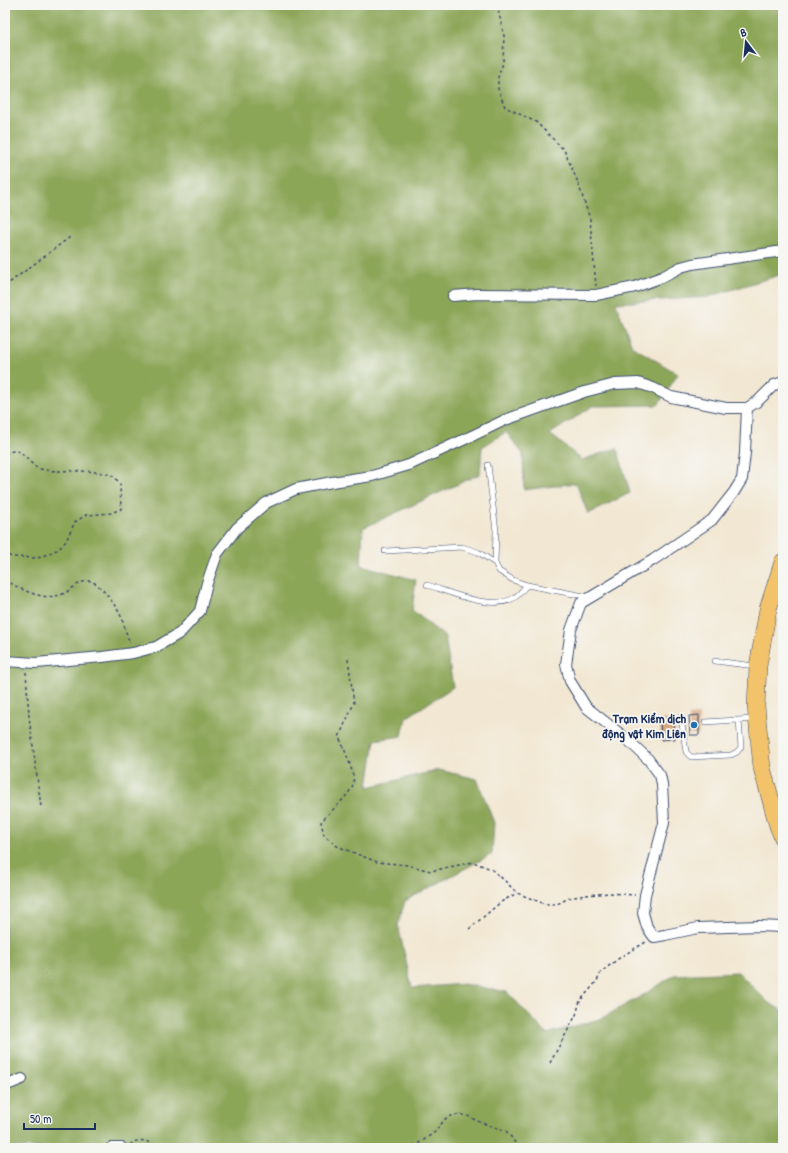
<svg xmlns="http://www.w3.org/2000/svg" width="788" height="1153" font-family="'Patrick Hand',sans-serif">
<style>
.forest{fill:#8ca659;stroke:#546a5c}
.building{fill:#d8a87f}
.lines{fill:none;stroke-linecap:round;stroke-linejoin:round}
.service-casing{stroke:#3b4b6f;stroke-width:6}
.minor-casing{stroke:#3b4b6f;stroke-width:12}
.trunk-casing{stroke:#3b4b6f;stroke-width:18}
.path{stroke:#3b4b6f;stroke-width:1.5;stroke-dasharray:3 3;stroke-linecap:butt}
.service{stroke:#fff;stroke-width:5}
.minor{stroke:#fff;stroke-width:10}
.trunk{stroke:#f2c36a;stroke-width:17}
.poi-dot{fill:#1f6fb2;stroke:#f6f6f2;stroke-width:1.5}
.labels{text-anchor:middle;stroke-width:3.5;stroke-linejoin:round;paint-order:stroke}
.poi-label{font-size:13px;font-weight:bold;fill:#1b2f5e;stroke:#f6f6f2;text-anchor:end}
</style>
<rect width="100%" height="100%" fill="#f6f6f2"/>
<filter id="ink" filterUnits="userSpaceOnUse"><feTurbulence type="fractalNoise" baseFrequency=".025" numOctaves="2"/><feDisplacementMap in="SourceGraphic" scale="8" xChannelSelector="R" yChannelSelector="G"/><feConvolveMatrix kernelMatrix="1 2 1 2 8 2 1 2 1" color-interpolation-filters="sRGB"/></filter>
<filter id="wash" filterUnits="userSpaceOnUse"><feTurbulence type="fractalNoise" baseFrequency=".012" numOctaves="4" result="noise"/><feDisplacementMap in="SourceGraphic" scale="16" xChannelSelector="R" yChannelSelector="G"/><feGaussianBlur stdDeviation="0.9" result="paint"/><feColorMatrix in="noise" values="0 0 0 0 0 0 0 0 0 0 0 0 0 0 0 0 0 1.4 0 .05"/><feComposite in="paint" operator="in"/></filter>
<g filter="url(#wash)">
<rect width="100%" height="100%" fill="#f2e7d2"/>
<!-- forest -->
<path class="forest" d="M5,5H783V274L708,297L616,303L632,346L678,374L658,405L593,406L550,434L582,460L617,448L630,493L588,514L576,483L524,490L523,454L506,432L482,447L480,474L363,528L361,565L416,580L412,610L445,637L453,687L406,718L402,736L375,740L368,787L439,770L477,779L494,823L492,854L405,901L398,925L412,988L464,984L507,992L547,1034L600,1019L645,994L674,975L738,972L769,1003L783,1011V1148H5Z"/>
<g id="blocks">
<!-- building -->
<path class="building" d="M699,715V735H690L689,716Z
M674,719L675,739L661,740L660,720Z"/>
</g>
</g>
<g filter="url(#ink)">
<use href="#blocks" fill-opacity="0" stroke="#3b4b6f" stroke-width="1"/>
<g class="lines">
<!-- service casing -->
<g class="service-casing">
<path id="service" d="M488,465L496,531L495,563L499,571L513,580L527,585L589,597
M385,551L462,547L478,552L495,563
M427,585C450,592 491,611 514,598C519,595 523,589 527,585
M715,661L755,666
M681,717L686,752L691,757L731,755L737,752L741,747L739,720
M705,722L754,719"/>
</g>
<!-- minor casing -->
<g class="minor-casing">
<path id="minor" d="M453,296L477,294L596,295L635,287L662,277L681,267L692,264L783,251
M747,408L745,453L742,479L734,492L712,520L653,560L581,603L571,630L566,664L570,681L586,707L629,741L648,759L660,775L662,784L664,823L645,895L643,913L647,927L654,937L665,935L698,928L759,926L783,927
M5,661L36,663L102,657L133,653L156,647L180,633L200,611L207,583L217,554L237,528L266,503L296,489L332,482L372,476L409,465L476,434L505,420L584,392L615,384L638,383L653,388L671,397L726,408H747L758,401L774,385L783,382
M5,1086L22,1079
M5,1148H6
M111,1148H122"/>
</g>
<!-- trunk casing -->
<g class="trunk-casing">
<path id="trunk" d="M783,562L768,609L758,666L756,706L762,768L778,826L783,838"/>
</g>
<!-- path -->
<path class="path" d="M497,5L504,36L503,63L498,77V89L505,107L536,122L564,150L577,180L590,219L596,286
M5,286L70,237
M5,454C23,444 26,461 36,467C47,473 65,470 77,471C90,471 102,472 114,476L120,484L121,509L111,513L86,515L75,522L66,541L59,549L38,558L13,557L5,555
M5,580C22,590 45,603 65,593C72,589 81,580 90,581C99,582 116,606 120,614C124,623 126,634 130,643
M348,659L354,703L339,737C343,746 356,775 353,784C350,796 329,812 321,822L324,835L337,846L377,862L407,865L431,871L473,862L491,869L504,880L517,893L545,904H557L569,898L585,895L610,893L635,895
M26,672L29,716L41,807
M469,929L501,902L517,893
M550,1063L576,1015L580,1001L597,981L601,972L622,956L646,942
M779,1070L783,1068
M130,1145C139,1136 150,1142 158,1148
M407,1148L421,1142L435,1132L445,1119L454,1115H466L477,1121L506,1131L512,1138L518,1148"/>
<!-- service -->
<use href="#service" class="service"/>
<!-- minor -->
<use href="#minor" class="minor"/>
<!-- trunk -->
<use href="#trunk" class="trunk"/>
</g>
</g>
<!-- markers -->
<circle class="poi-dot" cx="694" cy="725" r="4"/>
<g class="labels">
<!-- poi labels -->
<g class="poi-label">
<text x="686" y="723">Trạm Kiểm dịch<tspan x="686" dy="15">động vật Kim Liên</tspan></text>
</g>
</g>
<!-- margin -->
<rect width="788" height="1153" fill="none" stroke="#f6f6f2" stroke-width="20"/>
<!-- north arrow -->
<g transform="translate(746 42) rotate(344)" stroke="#f6f6f2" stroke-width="3" paint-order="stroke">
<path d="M0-3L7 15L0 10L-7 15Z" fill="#1b2f5e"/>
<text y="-6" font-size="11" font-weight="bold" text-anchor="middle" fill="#1b2f5e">B</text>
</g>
<!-- scale -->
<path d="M24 1123v6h71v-6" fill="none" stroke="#1b2f5e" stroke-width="2"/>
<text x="30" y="1123" font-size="12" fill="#1b2f5e" stroke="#f6f6f2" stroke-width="3" paint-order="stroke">50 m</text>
</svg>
